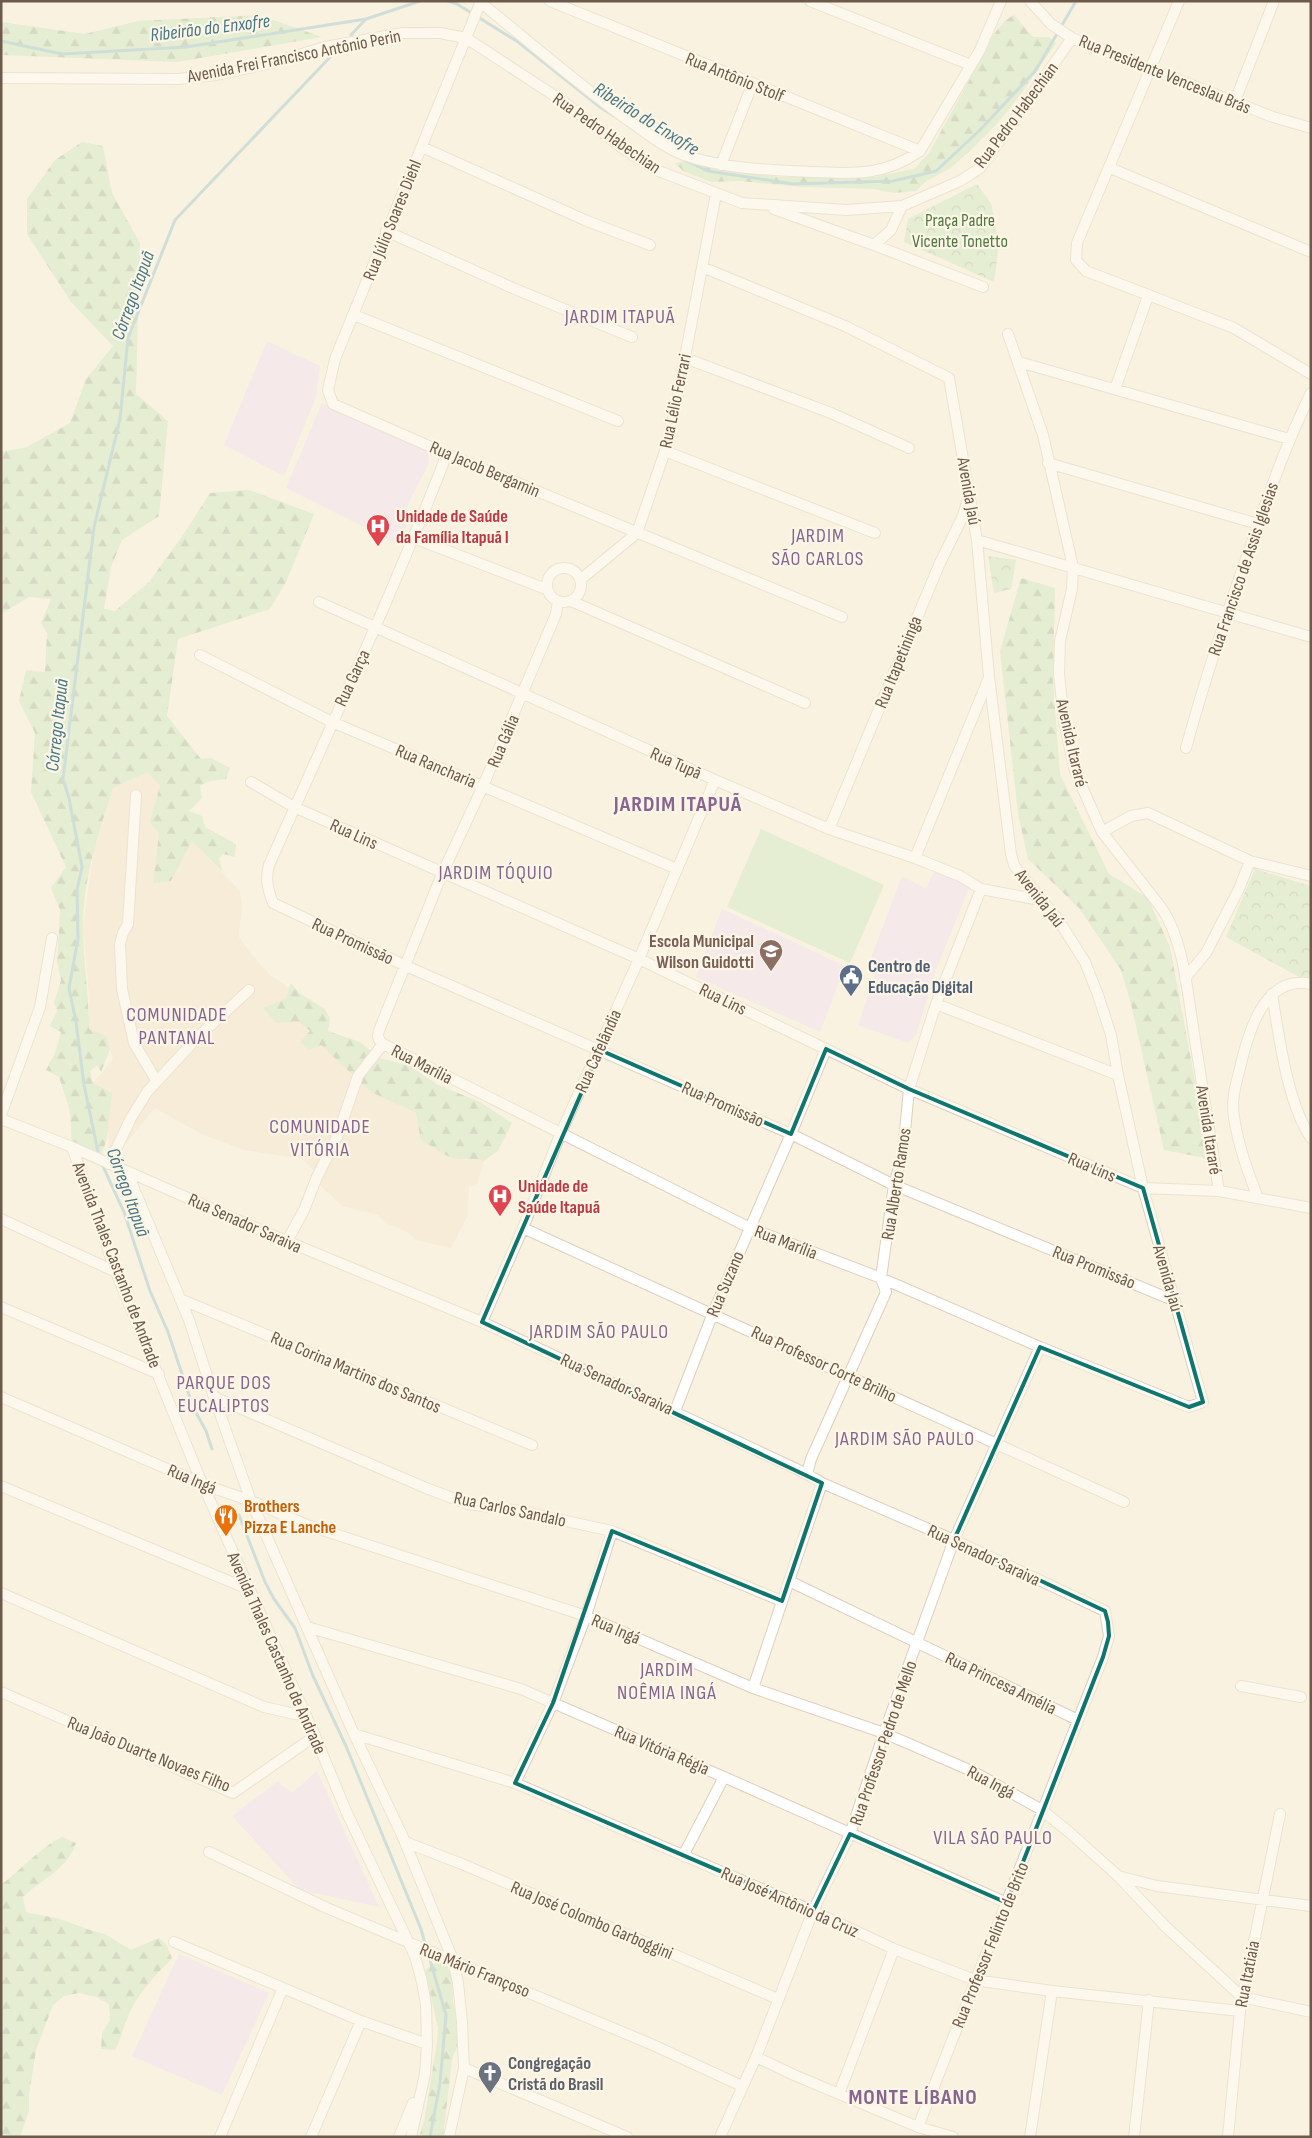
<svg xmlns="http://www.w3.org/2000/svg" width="1312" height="2138" font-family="'Sofia Sans Condensed',sans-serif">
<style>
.residential{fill:#f1e4cf}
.education{fill:#efddf6}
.forest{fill:url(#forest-firs)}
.park{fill:url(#park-crowns)}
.pitch{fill:#cce6c0}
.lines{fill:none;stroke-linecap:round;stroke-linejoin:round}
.stream{stroke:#9ec6d2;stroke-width:3}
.minor-casing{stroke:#ddcfbd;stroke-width:12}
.minor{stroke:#fff;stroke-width:10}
.marked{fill:none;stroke:#0f766e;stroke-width:4;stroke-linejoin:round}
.labels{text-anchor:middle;stroke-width:4.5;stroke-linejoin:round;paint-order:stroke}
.street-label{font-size:18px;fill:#6e5a4a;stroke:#fdf6e6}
.park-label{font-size:18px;fill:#517a45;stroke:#fdf6e6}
.health-label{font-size:18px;font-weight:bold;fill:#be3a42;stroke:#fdf6e6;text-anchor:start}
.education-label{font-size:18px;font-weight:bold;fill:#785e54;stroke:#fdf6e6;text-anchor:end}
.service-label{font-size:18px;font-weight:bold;fill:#4e5e75;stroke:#fdf6e6;text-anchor:start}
.food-label{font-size:18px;font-weight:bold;fill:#c56008;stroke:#fdf6e6;text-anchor:start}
.worship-label{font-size:18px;font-weight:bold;fill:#5b616d;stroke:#fdf6e6;text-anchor:start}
.water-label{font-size:19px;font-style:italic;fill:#497887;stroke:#fdf6e6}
.quarter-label{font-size:20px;letter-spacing:1px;fill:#866691;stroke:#fdf6e6}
.district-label{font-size:22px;font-weight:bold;letter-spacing:1px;fill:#866691;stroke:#fdf6e6}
</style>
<defs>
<pattern id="forest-firs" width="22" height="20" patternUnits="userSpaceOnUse" patternTransform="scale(1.25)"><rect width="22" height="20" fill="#cce6c0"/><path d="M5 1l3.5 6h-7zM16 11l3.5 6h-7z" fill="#aabd9e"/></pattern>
<pattern id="park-crowns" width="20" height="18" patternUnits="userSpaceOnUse" patternTransform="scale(1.25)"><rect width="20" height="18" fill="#cce6c0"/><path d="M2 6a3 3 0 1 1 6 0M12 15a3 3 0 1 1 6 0" fill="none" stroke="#aabd9e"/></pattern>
</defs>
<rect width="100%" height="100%" fill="#faf2e0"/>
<!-- residential -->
<path class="residential" d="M148,772L160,786L151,822L159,833L153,883L171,880L192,841L240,891L242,905L239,937L252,955L271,976L289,988L285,999L264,1008L276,1023L299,1022L371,1092L416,1113L421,1141L433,1146L450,1157L465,1160L475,1158L484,1161L477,1184L469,1187L468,1215L451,1248L416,1240L406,1231L387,1224L378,1215L342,1206L318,1183L316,1172L302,1159L244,1150L201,1134L155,1108L109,1164L108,1125L93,1083L113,1059L106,1036L89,1029V996L83,925L94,849L113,788Z"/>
<!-- education -->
<path class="education" d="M267,341L320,366L316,397L284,476L224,445Z
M322,403L428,452L429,463L407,506L406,526L399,545L286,488Z
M935,869L970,886L935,972L916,1035L908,1043L858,1025L876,972L868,966L902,876L926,889Z
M722,909L845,966L820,1032L696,977Z
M317,1771L379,1907L300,1890L232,1816L277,1782L292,1793Z
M179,1954L269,1993L222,2095L132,2056Z"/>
<!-- forest -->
<path class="forest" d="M259,15L322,37L177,62L1,55V22L85,34L138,21Z
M1014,15L1033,37H1049L1056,43L1021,94L997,124L971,150L949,169L925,182L916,191L894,193L874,189L804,187L738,181L711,182L683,171L675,163L692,160L719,168L779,177L856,175L874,177L914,169L929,153L982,57C985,45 1002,20 1014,15Z
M82,142L103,146L112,193L140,243L136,394L168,421L159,516L122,540L111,567L104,609L115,611L149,582L183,535L210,493L249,490L314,514L286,582L270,609L178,639L167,716L201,759L211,758L230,768L226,779L210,781L200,786L202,798L189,811L202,816L205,827L236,844L235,857L223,854L219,858L222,871L192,841L171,881L153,883L159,833L150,822L160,786L148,772L113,788C99,832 83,879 83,926C83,960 89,994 89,1029L106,1036L110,1049L101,1072L97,1065L90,1071L93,1083L112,1093L107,1138L100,1159L72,1147L70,1111L59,1077L46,1070L55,1053L61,1032L50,1026L57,1011L54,1003L61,980L57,961L60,910L51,888L66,867L31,792L35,733L19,701L26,670L45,672L47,633L41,623L51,599L29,597L1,614V452L27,447L70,423L86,379L113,346L71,302L27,234V199L55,160Z
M1021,578L1055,588L1053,682L1060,774L1109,874L1148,898L1170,947L1203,1124L1205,1158L1164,1150L1131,1004L1121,970L1079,908L1028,859L1018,814L1000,651Z
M291,983L299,993L325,1009L330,1019L328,1031L360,1042L380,1058L410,1066L438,1085L480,1102L512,1123L498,1151L484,1161C473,1157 464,1161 453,1158C443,1155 432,1145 421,1141L416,1113L371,1092L321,1045L309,1050L300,1042L310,1031L299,1022L276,1023L263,1008L285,999Z
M62,1837L76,1843C66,1871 44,1877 23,1897L26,1912L60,1919L90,1930L105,1934L131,1950L159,1938L166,1944L172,1958C154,1977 135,1996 126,2021C122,2031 121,2039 115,2050L101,2049L102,2033L110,2020L109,2004L96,1997L79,1993L64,1996L53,2005L36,2050L29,2095V2111L20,2137H1V1885C22,1869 38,1849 62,1837Z
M438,1961L446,1962L453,1981V2002L458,2024V2044L452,2060L443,2137H419L424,2122L437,2042L438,2028L425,1970Z"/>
<!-- park -->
<path class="park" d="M977,184L991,203L999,244L994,282L904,242L908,219Z
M988,556L1016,560L1011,589L994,593Z
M1255,869L1311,886V978L1299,977L1226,937Z"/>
<!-- pitch -->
<path class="pitch" d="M761,829L884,885L850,963L727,907Z"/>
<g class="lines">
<!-- stream -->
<path class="stream" d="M448,1L457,4L518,42L600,107L622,121
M351,35L365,20
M1,41L62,54L186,47L366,19L420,1
M680,158L708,171L793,184L893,181L936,171L980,130L1036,70L1076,1
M99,1156L84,1085L76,1022L69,988L78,939L77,890L82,867L69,798L63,779L94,527L120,419L128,338L175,220L334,53
M102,1164L124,1212L150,1291L168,1332L193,1407L206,1431L212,1449
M239,1515L265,1582L274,1599L295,1628L313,1676L346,1746L421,1929L426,1947
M428,1953L446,2015L440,2083L430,2137"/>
<!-- minor casing -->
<g class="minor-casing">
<path id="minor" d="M481,1L335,359L328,390L333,404L447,454L842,617
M550,1L920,151
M810,1L971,65
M1030,1L1051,24L1072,38L1273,117L1311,128
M1179,1L1077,243L1076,260L1086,271L1234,328L1311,374
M480,2C531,43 580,86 632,123C648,134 665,148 684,155C725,169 768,170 811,172C853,174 885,176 920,151L980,50L1001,1
M1,78L178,79L216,75L271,63L325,47L403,33H440L466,38L486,51L564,102L621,147L656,170L742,203L846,210L902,206L960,181L980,168L1072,38
M1235,101L1274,1
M422,147L587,221L650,245
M721,165L752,85
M1110,168L1311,252
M774,209L874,245L983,287
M386,231L515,289L632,337
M874,245L891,230L902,206
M354,315L618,421
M1008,334L1043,435L1073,567L1072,589L1060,641L1059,674L1064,721L1075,771L1102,832L1160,906C1185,940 1188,999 1195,1040C1203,1091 1211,1141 1219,1191
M685,358L831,413L909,448
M1019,362L1289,439
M1115,389L1148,296
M665,451L875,533
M447,454C393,593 330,728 269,865C265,879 268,890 273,903L406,966L791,1134L894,1185L1175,1301
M1048,463L1258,524
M414,538L546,589
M977,540L1311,637
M547 585a17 17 0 1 1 34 0a17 17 0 1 1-34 0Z
M580,580L637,533L665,451L675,410L716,194
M558,601L556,614L483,786L442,874L380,1028C377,1035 377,1039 383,1044L750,1228L881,1278L1040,1347L1189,1407L1203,1402L1143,1188L1118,1075L1111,1035L1098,995L1085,962L1068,935L1059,921L1022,876L1014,865L1011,854L989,677L977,540L949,378L845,326L702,267
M571,601L805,703
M319,602L715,780L829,829L915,858L960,876L981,889L1040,900
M200,655L332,722L677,869
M1186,748C1206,675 1230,603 1256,531C1273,482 1288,440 1311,393
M251,782L294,807L639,959L909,1089L1143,1188L1219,1191L1311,1208
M136,795L128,924L123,933L120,944L122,989L134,1043L156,1080
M829,829L939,565L962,518L969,497
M1102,832L1131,816L1148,813L1250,861L1311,876
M915,858L988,680
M1185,978L1206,953L1239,889L1250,861
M1272,994C1279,1036 1287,1103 1311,1138
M936,1004L1118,1075
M1,1115L40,1007L52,938
M1,1119L72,1147L267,1233L482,1322L807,1474L822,1483L954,1540L1105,1611L1109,1636L1103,1657L918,2127
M72,1147L116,1272L199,1476L315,1736L346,1811L415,1956L422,1982L426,2005L427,2044L425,2074L411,2137
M109,1164L131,1118L147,1092L198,1037L249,990
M127,1172L189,1320L214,1397L251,1501L354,1734L402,1835L453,1960L458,1983L462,2022L464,2068L449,2137
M1258,1198C1248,1172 1238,1145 1234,1117C1231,1099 1236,1084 1240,1068C1248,1033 1264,974 1311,984
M1,1219L116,1272
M523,1228L1124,1502
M287,1241L304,1210L317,1177L337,1137L358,1076L383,1044
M180,1299L532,1445
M1,1307L159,1374
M482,1322L523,1228L560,1135L639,959L715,780
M1,1397L202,1484L251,1501L307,1525L586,1616L753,1688L884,1733L974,1772L1042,1810L1069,1832L1117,1875L1166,1927L1242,1997L1311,2012
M214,1397L426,1488L468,1504L520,1511L612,1531L782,1601
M675,1411L713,1313L791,1134L826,1049
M807,1474L811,1459L886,1292L881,1278L894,1185L903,1152L909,1089L936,1004L981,889
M1,1486L248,1589
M789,1581L1078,1720
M1,1593L264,1707L304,1716
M307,1627L521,1689L724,1777L1007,1903
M1241,1686L1301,1697
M753,1688L822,1483
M1,1692L233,1793L315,1736
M354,1734L515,1783L813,1911L894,1949L975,1980L1052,1991L1240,2011
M515,1783L553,1703L586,1616L612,1531
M405,1842L462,1864L778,1999
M209,1852L327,1908L653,2045L742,2086
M683,1856L724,1777
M1118,1876L1157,1886L1311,1906
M174,1942L361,2021L427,2044
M756,2057L794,2075L918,2127L953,2137
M464,2068L627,2137
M839,2094L894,1949
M220,2137L283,1988
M311,2137L361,2021
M399,2137L413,2103
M720,2137L756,2057L813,1911L850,1834L884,1733L954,1540L1040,1347
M1030,2137L1052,1991
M1134,2137L1149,2000
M1228,2137L1240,2011L1280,1814"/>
</g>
<!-- minor -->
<use href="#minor" class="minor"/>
</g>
<!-- marked area -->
<path d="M0 0H1312V2138H0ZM826,1049L909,1089L1143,1188L1203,1402L1189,1407L1040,1347L954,1540L1105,1611L1108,1622L1109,1636L1103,1657L1007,1903L850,1834L813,1911L515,1783L553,1703L612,1531L782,1601L822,1483L482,1322L600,1050L791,1134Z" fill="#faf2e0" fill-opacity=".55" fill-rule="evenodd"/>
<path class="marked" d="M826,1049L909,1089L1143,1188L1203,1402L1189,1407L1040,1347L954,1540L1105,1611L1108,1622L1109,1636L1103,1657L1007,1903L850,1834L813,1911L515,1783L553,1703L612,1531L782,1601L822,1483L482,1322L600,1050L791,1134Z"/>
<!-- icons -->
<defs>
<g id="hospital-pin" transform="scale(1.25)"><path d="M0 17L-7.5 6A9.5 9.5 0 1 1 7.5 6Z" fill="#e0444e" stroke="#fdf6e6"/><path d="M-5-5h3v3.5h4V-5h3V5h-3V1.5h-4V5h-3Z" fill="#fff"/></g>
<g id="school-pin" transform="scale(1.25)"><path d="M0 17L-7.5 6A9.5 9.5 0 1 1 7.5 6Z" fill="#8d6e63" stroke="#fdf6e6"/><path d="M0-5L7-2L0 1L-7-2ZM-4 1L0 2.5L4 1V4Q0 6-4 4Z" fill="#fff"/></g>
<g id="civic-pin" transform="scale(1.25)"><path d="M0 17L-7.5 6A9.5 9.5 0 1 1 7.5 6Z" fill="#5c6f8a" stroke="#fdf6e6"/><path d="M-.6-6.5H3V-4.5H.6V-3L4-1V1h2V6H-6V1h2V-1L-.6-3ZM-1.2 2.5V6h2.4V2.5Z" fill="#fff"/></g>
<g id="restaurant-pin" transform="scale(1.25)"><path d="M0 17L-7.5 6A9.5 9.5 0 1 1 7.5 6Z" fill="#e8710a" stroke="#fdf6e6"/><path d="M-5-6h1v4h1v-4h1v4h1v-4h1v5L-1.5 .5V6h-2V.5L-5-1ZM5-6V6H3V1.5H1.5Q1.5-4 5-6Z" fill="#fff"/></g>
<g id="church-pin" transform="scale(1.25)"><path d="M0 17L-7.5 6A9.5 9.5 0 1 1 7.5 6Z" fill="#6b7280" stroke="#fdf6e6"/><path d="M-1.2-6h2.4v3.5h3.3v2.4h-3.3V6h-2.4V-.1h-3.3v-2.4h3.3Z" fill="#fff"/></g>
</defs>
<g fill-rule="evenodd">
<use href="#hospital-pin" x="378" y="526"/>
<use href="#school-pin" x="771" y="951"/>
<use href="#civic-pin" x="851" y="976"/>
<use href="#hospital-pin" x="500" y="1196"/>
<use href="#restaurant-pin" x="226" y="1516"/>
<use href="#church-pin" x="490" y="2073"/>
</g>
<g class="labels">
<!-- street labels -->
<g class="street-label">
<text transform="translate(294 56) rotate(-11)" y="6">Avenida Frei Francisco Antônio Perin</text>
<text transform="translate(1165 74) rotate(22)" y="6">Rua Presidente Venceslau Brás</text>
<text transform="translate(735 77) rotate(22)" y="6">Rua Antônio Stolf</text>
<text transform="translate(1016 115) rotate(-53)" y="6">Rua Pedro Habechian</text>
<text transform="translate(607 133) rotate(35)" y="6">Rua Pedro Habechian</text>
<text transform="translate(392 220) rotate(-68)" y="6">Rua Júlio Soares Diehl</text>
<text transform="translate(675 401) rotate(-78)" y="6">Rua Lélio Ferrari</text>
<text transform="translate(485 469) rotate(23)" y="6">Rua Jacob Bergamin</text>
<text transform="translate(969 491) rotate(80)" y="6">Avenida Jaú</text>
<text transform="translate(1243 569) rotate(-71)" y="6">Rua Francisco de Assis Iglesias</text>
<text transform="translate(898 662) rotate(-68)" y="6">Rua Itapetininga</text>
<text transform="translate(352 678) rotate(-65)" y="6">Rua Garça</text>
<text transform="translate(503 741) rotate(-67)" y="6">Rua Gália</text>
<text transform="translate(1072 743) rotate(77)" y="6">Avenida Itararé</text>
<text transform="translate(676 763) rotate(24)" y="6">Rua Tupã</text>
<text transform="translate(436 766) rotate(23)" y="6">Rua Rancharia</text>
<text transform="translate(354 834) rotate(24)" y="6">Rua Lins</text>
<text transform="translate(1040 898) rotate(52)" y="6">Avenida Jaú</text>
<text transform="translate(353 941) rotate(25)" y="6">Rua Promissão</text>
<text transform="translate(723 999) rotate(26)" y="6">Rua Lins</text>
<text transform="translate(598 1051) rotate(-66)" y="6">Rua Cafelândia</text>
<text transform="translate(422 1064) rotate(27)" y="6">Rua Marília</text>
<text transform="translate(723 1104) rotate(24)" y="6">Rua Promissão</text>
<text transform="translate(1209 1130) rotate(81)" y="6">Avenida Itararé</text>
<text transform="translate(1092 1167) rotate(23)" y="6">Rua Lins</text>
<text transform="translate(896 1184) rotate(-81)" y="6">Rua Alberto Ramos</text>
<text transform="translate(245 1223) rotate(24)" y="6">Rua Senador Saraiva</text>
<text transform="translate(786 1242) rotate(21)" y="6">Rua Marília</text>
<text transform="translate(117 1265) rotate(69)" y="6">Avenida Thales Castanho de Andrade</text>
<text transform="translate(1094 1267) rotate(22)" y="6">Rua Promissão</text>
<text transform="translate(1168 1278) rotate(74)" y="6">Avenida Jaú</text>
<text transform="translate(725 1284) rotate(-67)" y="6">Rua Suzano</text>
<text transform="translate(824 1364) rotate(25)" y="6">Rua Professor Corte Brilho</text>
<text transform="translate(356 1372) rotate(23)" y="6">Rua Corina Martins dos Santos</text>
<text transform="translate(617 1384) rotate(25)" y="6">Rua Senador Saraiva</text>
<text transform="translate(192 1479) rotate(23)" y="6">Rua Ingá</text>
<text transform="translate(510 1509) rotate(12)" y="6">Rua Carlos Sandalo</text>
<text transform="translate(984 1555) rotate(25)" y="6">Rua Senador Saraiva</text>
<text transform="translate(616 1629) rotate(23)" y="6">Rua Ingá</text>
<text transform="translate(277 1653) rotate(66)" y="6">Avenida Thales Castanho de Andrade</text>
<text transform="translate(1001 1683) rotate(26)" y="6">Rua Princesa Amélia</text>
<text transform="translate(883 1743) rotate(-71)" y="6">Rua Professor Pedro de Mello</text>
<text transform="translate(662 1750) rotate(23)" y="6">Rua Vitória Régia</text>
<text transform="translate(149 1754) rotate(22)" y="6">Rua João Duarte Novaes Filho</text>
<text transform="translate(991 1782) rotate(28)" y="6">Rua Ingá</text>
<text transform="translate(790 1902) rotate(24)" y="6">Rua José Antônio da Cruz</text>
<text transform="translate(592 1920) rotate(23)" y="6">Rua José Colombo Garboggini</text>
<text transform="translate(990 1945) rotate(-68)" y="6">Rua Professor Felinto de Brito</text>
<text transform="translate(475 1970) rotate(22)" y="6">Rua Mário Françoso</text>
<text transform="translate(1247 1974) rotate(-79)" y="6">Rua Itatiaia</text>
</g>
<!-- park labels -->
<g class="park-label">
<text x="960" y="226">Praça Padre<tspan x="960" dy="21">Vicente Tonetto</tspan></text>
</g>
<!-- health labels -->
<g class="health-label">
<text x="396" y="522">Unidade de Saúde<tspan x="396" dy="21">da Família Itapuã I</tspan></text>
<text x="518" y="1192">Unidade de<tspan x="518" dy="21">Saúde Itapuã</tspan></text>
</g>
<!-- education labels -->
<g class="education-label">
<text x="754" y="947">Escola Municipal<tspan x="754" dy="21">Wilson Guidotti</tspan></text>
</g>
<!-- service labels -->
<g class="service-label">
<text x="868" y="972">Centro de<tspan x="868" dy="21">Educação Digital</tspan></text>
</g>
<!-- food labels -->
<g class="food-label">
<text x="244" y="1512">Brothers<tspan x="244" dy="21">Pizza E Lanche</tspan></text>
</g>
<!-- worship labels -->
<g class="worship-label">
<text x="508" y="2069">Congregação<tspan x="508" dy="21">Cristã do Brasil</tspan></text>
</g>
<!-- water labels -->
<g class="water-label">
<text transform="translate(210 27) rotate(-7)" y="7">Ribeirão do Enxofre</text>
<text transform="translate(647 118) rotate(32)" y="7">Ribeirão do Enxofre</text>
<text transform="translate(132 295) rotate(-70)" y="7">Córrego Itapuã</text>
<text transform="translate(56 725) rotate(-84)" y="7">Córrego Itapuã</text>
<text transform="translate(129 1192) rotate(70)" y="7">Córrego Itapuã</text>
</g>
<!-- quarter labels -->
<g class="quarter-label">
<text x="620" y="323">JARDIM ITAPUÃ</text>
<text x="818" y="542">JARDIM<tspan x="818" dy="23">SÃO CARLOS</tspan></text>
<text x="496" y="879">JARDIM TÓQUIO</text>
<text x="177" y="1021">COMUNIDADE<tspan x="177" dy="23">PANTANAL</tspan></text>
<text x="320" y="1133">COMUNIDADE<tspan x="320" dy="23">VITÓRIA</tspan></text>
<text x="599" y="1338">JARDIM SÃO PAULO</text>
<text x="224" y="1389">PARQUE DOS<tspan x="224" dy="23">EUCALIPTOS</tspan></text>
<text x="905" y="1445">JARDIM SÃO PAULO</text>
<text x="667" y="1676">JARDIM<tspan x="667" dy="23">NOÊMIA INGÁ</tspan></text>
<text x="993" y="1844">VILA SÃO PAULO</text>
</g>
<!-- district labels -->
<g class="district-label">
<text x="678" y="811">JARDIM ITAPUÃ</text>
<text x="913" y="2104">MONTE LÍBANO</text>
</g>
</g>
<!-- border -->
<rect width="1312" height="2138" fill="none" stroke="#6e5a4a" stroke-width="5"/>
</svg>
